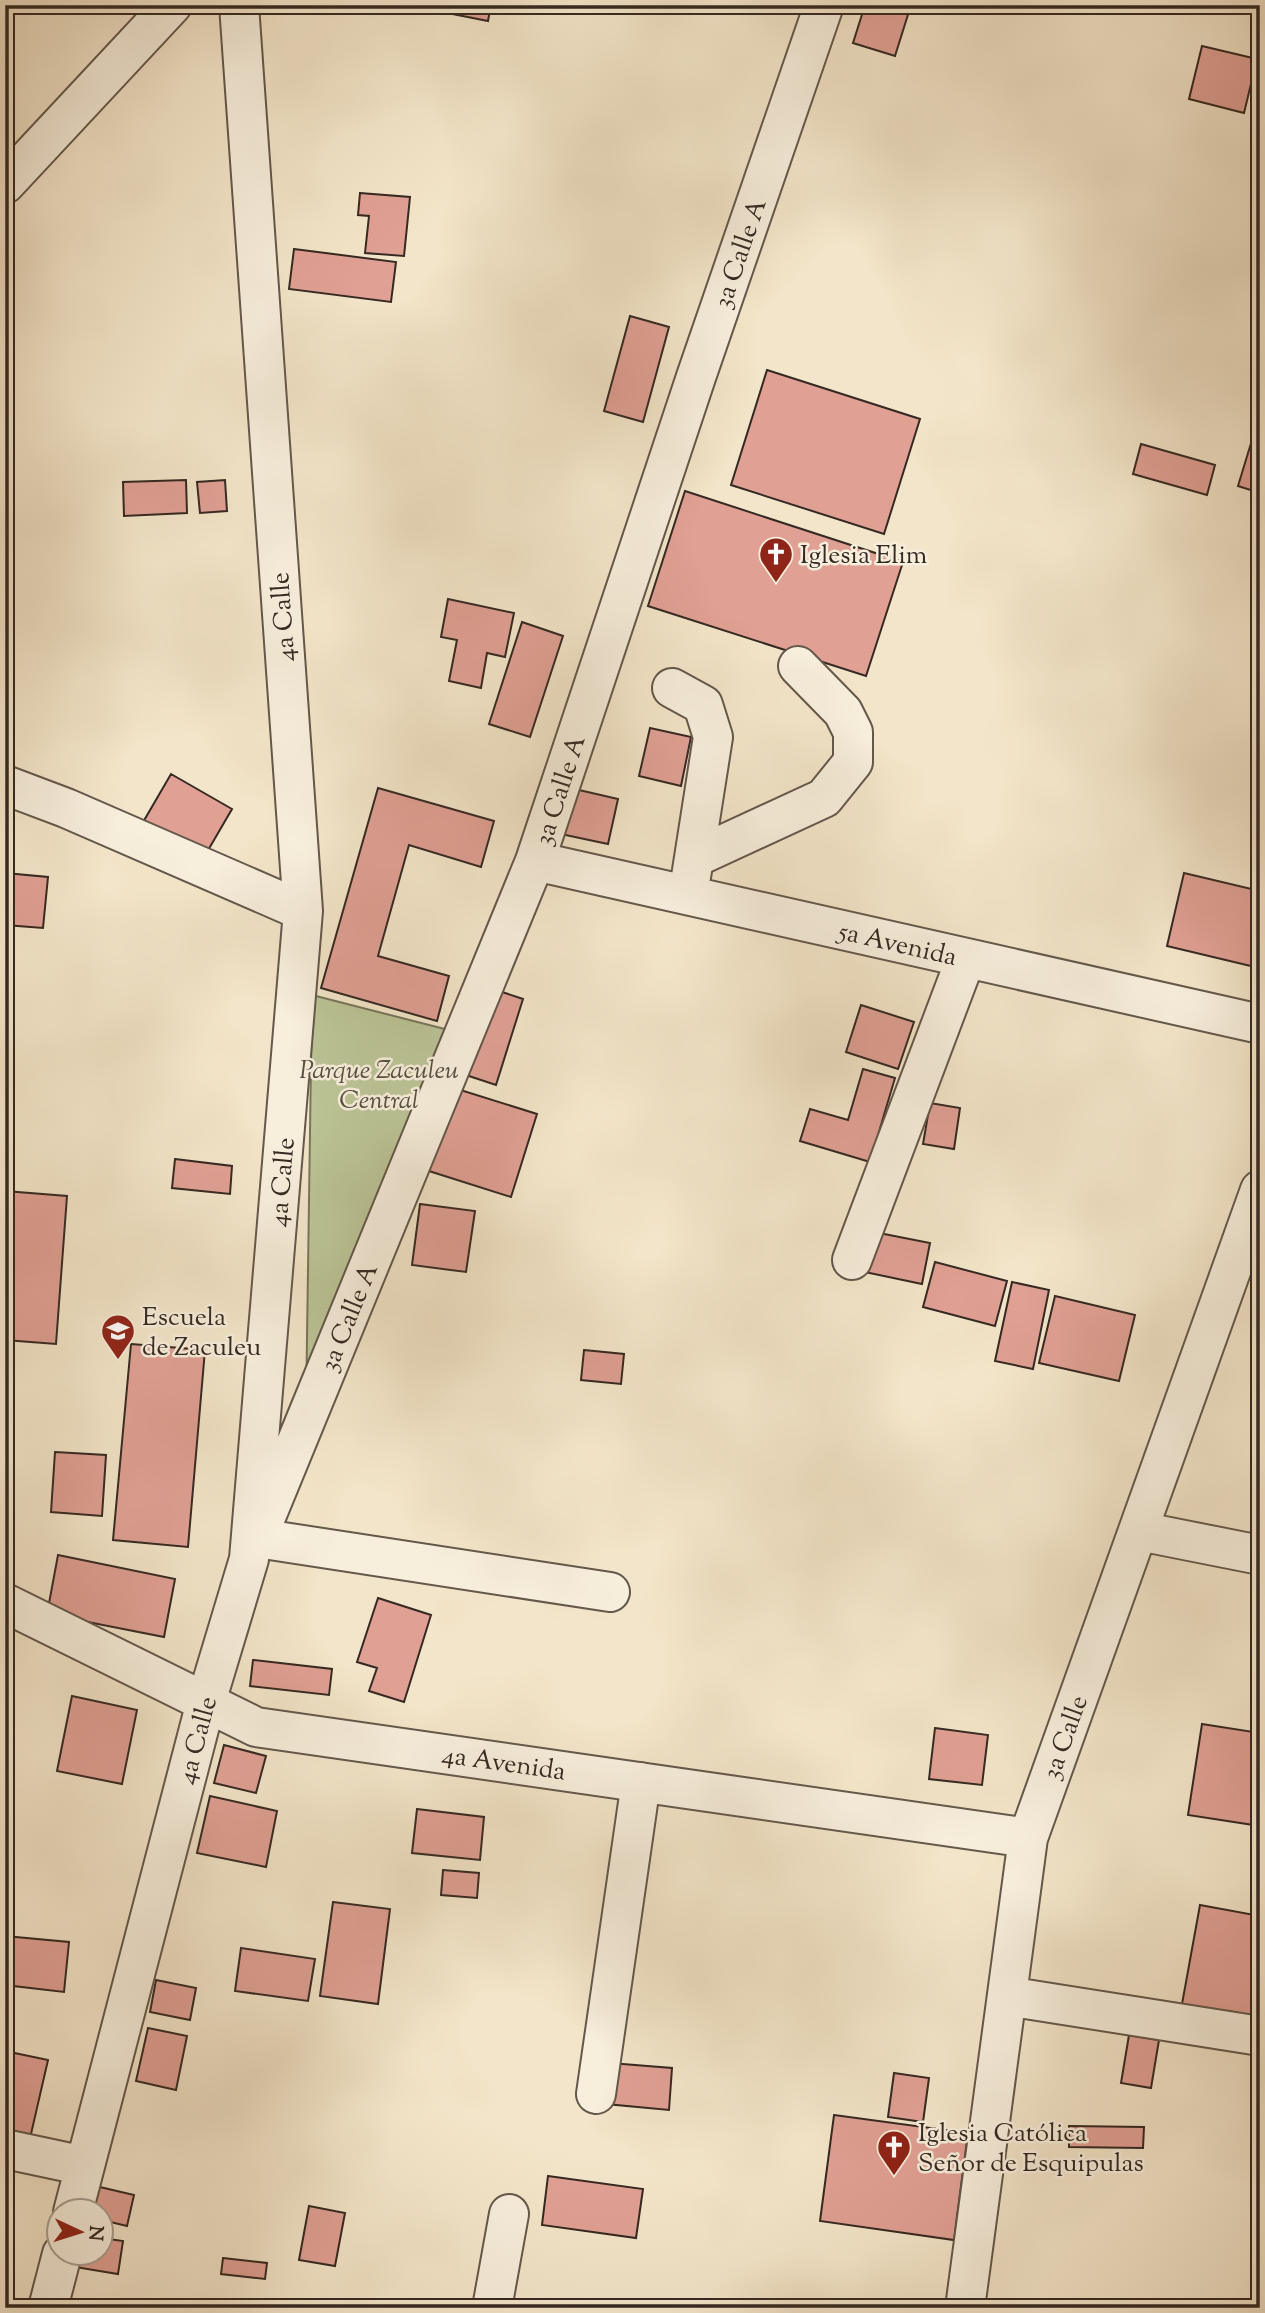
<svg xmlns="http://www.w3.org/2000/svg" width="1265" height="2313" font-family="'Sorts Mill Goudy',serif">
<style>
.green{fill:#bbc496;stroke:#78765c;stroke-width:2}
.building{fill:#e0a094;stroke:#352923;stroke-width:2}
.lines{fill:none;stroke-linecap:round;stroke-linejoin:round}
.minor-casing{stroke:#64584c;stroke-width:42}
.minor{stroke:#f7eedc;stroke-width:38}
.labels{text-anchor:middle;stroke-width:5;stroke-linejoin:round;paint-order:stroke}
.street-label{font-size:26px;fill:#352923;stroke:#f7eedc}
.poi-label{font-size:26px;fill:#352923;stroke:#f7eedc;text-anchor:start}
.park-label{font-size:26px;font-style:italic;fill:#565040;stroke:#f7eedc}
</style>
<rect width="100%" height="100%" fill="#f3e5c9"/>
<filter id="stains"><feTurbulence type="fractalNoise" baseFrequency=".00286" numOctaves="4"/><feColorMatrix values="0 0 0 0 .2 0 0 0 0 .09 0 0 0 0 .02 0 0 0 .5 -.17"/></filter>
<radialGradient id="worn" r=".72"><stop offset=".6" stop-color="#630" stop-opacity="0"/><stop offset="1" stop-color="#630" stop-opacity=".3"/></radialGradient>
<!-- green -->
<path class="green" d="M312,995L472,1036L306,1407Z"/>
<!-- building -->
<path class="building" d="M423,5H491L488,21L422,8Z
M865,5H911L895,56L853,43Z
M1202,46L1257,59L1244,113L1189,99Z
M360,193L410,197L404,256L365,253L369,216L358,215Z
M294,249L396,262L391,302L289,289Z
M630,316L669,327L643,422L604,411Z
M767,370L920,419L884,534L731,485Z
M1255,430L1260,432V493L1238,486Z
M1141,444L1215,465L1207,495L1133,474Z
M186,480L187,513L124,516L123,482Z
M225,480L227,511L200,513L197,482Z
M685,491L903,562L866,676L648,606Z
M448,599L514,613L505,657L487,653L481,688L449,681L457,640L441,637Z
M522,622L563,636L530,737L489,724Z
M650,728L691,737L681,786L639,776Z
M171,774L232,809L203,859L142,824Z
M566,787L618,799L608,844L556,833Z
M378,788L494,821L481,867L409,845L378,956L449,976L437,1021L321,988Z
M5,873L48,877L43,928L5,925Z
M1184,873L1260,891V948L1255,967L1167,946Z
M490,988L523,999L496,1085L463,1074Z
M861,1005L914,1022L898,1069L846,1052Z
M863,1069L895,1078L870,1162L800,1141L810,1109L848,1120Z
M454,1088L537,1114L511,1197L429,1171Z
M930,1103L960,1108L954,1149L923,1144Z
M175,1159L232,1166L230,1194L172,1188Z
M5,1191L67,1196L56,1344L5,1340Z
M420,1204L475,1211L466,1272L412,1265Z
M869,1231L930,1243L922,1284L860,1271Z
M935,1262L1007,1281L995,1326L923,1307Z
M1012,1282L1049,1290L1033,1369L995,1361Z
M1055,1296L1135,1315L1119,1381L1039,1363Z
M131,1344L205,1350L188,1547L113,1540Z
M584,1350L624,1354L621,1384L581,1380Z
M55,1452L106,1455L102,1516L51,1512Z
M58,1555L175,1579L164,1637L47,1614Z
M378,1598L431,1615L404,1702L369,1691L377,1668L357,1662Z
M253,1660L332,1669L329,1695L250,1686Z
M72,1696L137,1710L122,1784L57,1771Z
M1202,1724L1260,1733V1826L1188,1815Z
M935,1728L988,1735L982,1785L929,1779Z
M224,1745L266,1756L256,1793L214,1783Z
M210,1796L277,1811L266,1867L197,1853Z
M417,1809L484,1817L480,1860L412,1853Z
M443,1870L479,1873L477,1898L441,1895Z
M333,1902L390,1909L378,2004L320,1996Z
M1200,1905L1260,1916V2018L1182,2004Z
M5,1936L69,1942L64,1992L5,1985Z
M241,1948L315,1959L308,2001L235,1991Z
M156,1980L196,1988L190,2020L150,2012Z
M148,2028L187,2036L176,2090L136,2081Z
M1129,2035L1159,2040L1151,2088L1121,2083Z
M5,2051L48,2060L28,2147L5,2142Z
M610,2063L672,2068L669,2110L606,2104Z
M894,2073L929,2078L923,2122L888,2117Z
M834,2115L968,2133L954,2240L820,2221Z
M1069,2126L1144,2127L1143,2148L1069,2147Z
M548,2176L643,2189L636,2238L542,2225Z
M87,2184L134,2195L127,2226L102,2220V2212H81Z
M309,2206L345,2213L335,2266L299,2260Z
M5,2237L10,2238L5,2257Z
M102,2238L123,2241L118,2274L75,2267L78,2254H102Z
M223,2258L267,2263L265,2279L221,2274Z"/>
<g class="lines">
<!-- minor casing -->
<g class="minor-casing">
<path id="minor" d="M5,184L172,5
M672,688L703,705L713,737L691,877
M5,785L66,808L303,911
M694,858L824,798L853,762V732L843,712L798,666
M535,861L1260,1024
M852,1260L966,958
M263,1524L535,861L696,377L824,5
M1139,1531L1260,1555
M257,1538L610,1592
M5,1603L256,1727L1028,1838
M1007,1996L1260,2036
M596,2094L641,1782
M5,2149L85,2166
M73,2212L206,1702L249,1559L303,911L239,5
M48,2308L62,2254
M492,2308L509,2214
M965,2308L1028,1838L1260,1190"/>
</g>
<!-- minor -->
<use href="#minor" class="minor"/>
</g>
<!-- icons -->
<defs>
<g id="church-pin" transform="scale(1.75)"><path d="M0 17L-7.5 6A9.5 9.5 0 1 1 7.5 6Z" fill="#8f2418" stroke="#f7eedc"/><path d="M-1.2-6h2.4v3.5h3.3v2.4h-3.3V6h-2.4V-.1h-3.3v-2.4h3.3Z" fill="#fff"/></g>
<g id="school-pin" transform="scale(1.75)"><path d="M0 17L-7.5 6A9.5 9.5 0 1 1 7.5 6Z" fill="#8f2418" stroke="#f7eedc"/><path d="M0-5L7-2L0 1L-7-2ZM-4 1L0 2.5L4 1V4Q0 6-4 4Z" fill="#fff"/></g>
</defs>
<g fill-rule="evenodd">
<use href="#church-pin" x="776" y="554"/>
<use href="#school-pin" x="118" y="1331"/>
<use href="#church-pin" x="894" y="2147"/>
</g>
<g class="labels">
<!-- street labels -->
<g class="street-label">
<text transform="translate(739 253) rotate(-71)" y="9">3a Calle A</text>
<text transform="translate(282 617) rotate(-94)" y="9">4a Calle</text>
<text transform="translate(559 790) rotate(-72)" y="9">3a Calle A</text>
<text transform="translate(898 943) rotate(13)" y="9">5a Avenida</text>
<text transform="translate(281 1182) rotate(-85)" y="9">4a Calle</text>
<text transform="translate(348 1317) rotate(-68)" y="9">3a Calle A</text>
<text transform="translate(1064 1737) rotate(-70)" y="9">3a Calle</text>
<text transform="translate(196 1740) rotate(-75)" y="9">4a Calle</text>
<text transform="translate(504 1762) rotate(8)" y="9">4a Avenida</text>
</g>
<!-- poi labels -->
<g class="poi-label">
<text x="800" y="563">Iglesia Elim</text>
<text x="142" y="1325">Escuela<tspan x="142" dy="30">de Zaculeu</tspan></text>
<text x="918" y="2141">Iglesia Católica<tspan x="918" dy="30">Señor de Esquipulas</tspan></text>
</g>
<!-- park labels -->
<g class="park-label">
<text x="379" y="1078">Parque Zaculeu<tspan x="379" dy="30">Central</tspan></text>
</g>
</g>
<!-- margin -->
<rect width="1265" height="2313" fill="none" stroke="#f3e5c9" stroke-width="28"/>
<rect x="7" y="7" width="1251" height="2299" fill="none" stroke="#352923" stroke-width="3.5"/>
<rect x="14" y="14" width="1237" height="2285" fill="none" stroke="#352923" stroke-width="2"/>
<!-- north arrow -->
<g transform="translate(80 2232) rotate(94)"><circle r="33" fill="#f7eedc" stroke="#a99f92" stroke-width="2"/>
<path d="M0-5L12 26L0 18L-12 26Z" fill="#8f2418"/>
<text y="-10" font-size="19" font-weight="bold" text-anchor="middle" fill="#352923">N</text>
</g>
<rect width="100%" height="100%" filter="url(#stains)"/>
<rect width="100%" height="100%" fill="url(#worn)"/>
</svg>
